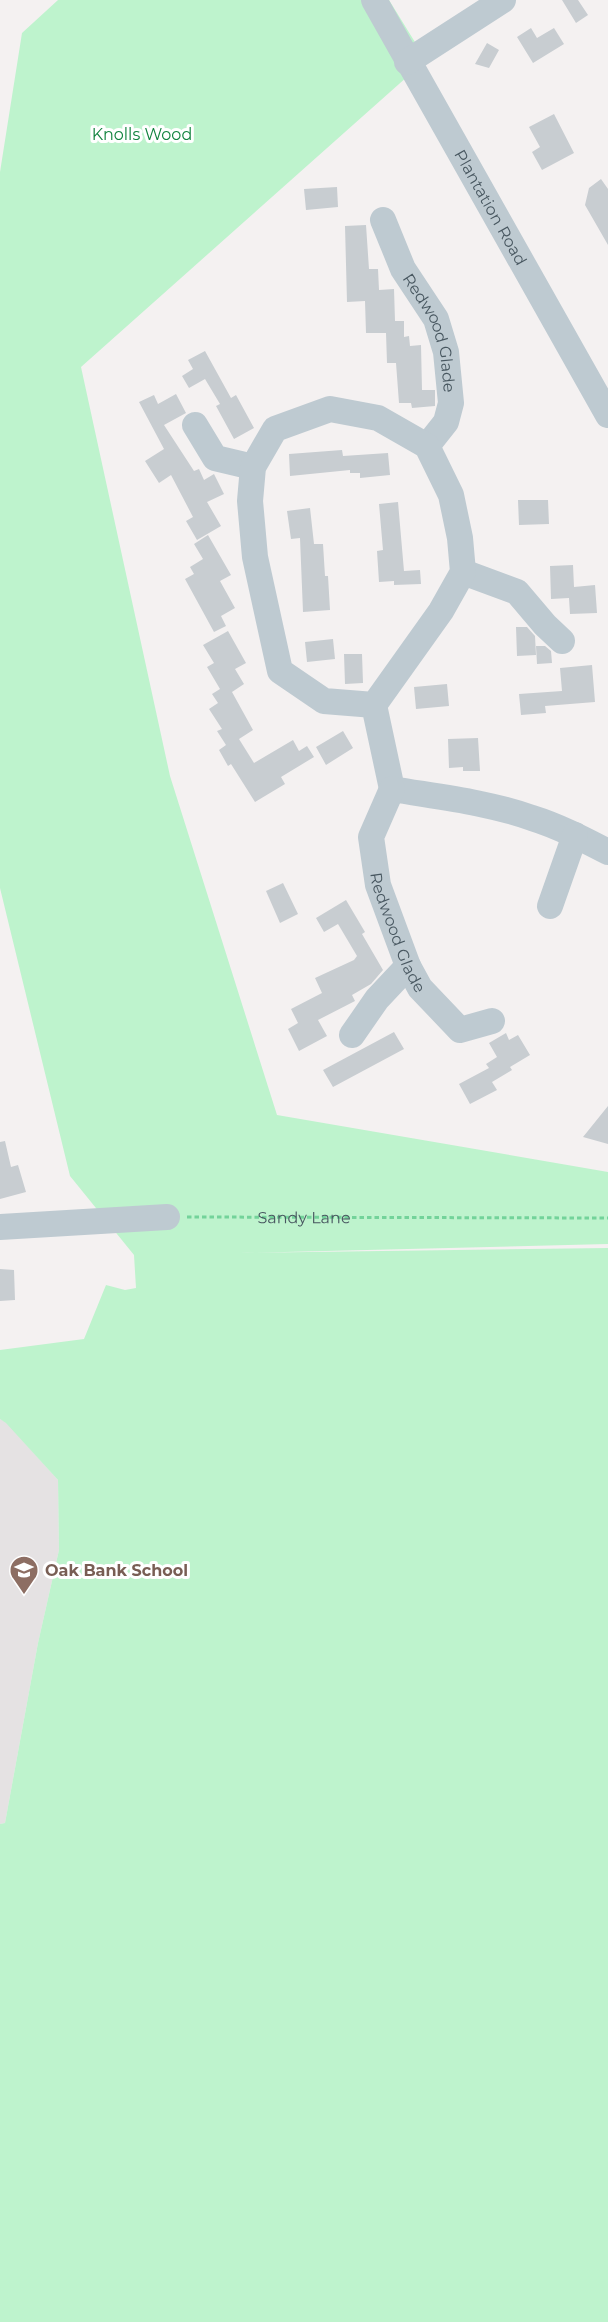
<svg xmlns="http://www.w3.org/2000/svg" width="608" height="2322" font-family="Montserrat,sans-serif">
<style>
.education{fill:#e5e2e3}
.green{fill:#bef3cd}
.building{fill:#c8cdd1}
.lines{fill:none;stroke-linecap:round;stroke-linejoin:round}
.path{stroke:#73d39a;stroke-width:3;stroke-dasharray:4.5 3;stroke-linecap:butt}
.minor{stroke:#becad1;stroke-width:26}
.labels{text-anchor:middle;stroke-width:6;stroke-linejoin:round;paint-order:stroke}
.park-label{font-size:16px;fill:#11833e;stroke:#fff}
.street-label{font-size:16px;fill:#485760;stroke:#fff}
.education-label{font-size:16px;font-weight:bold;fill:#785e54;stroke:#fff;text-anchor:start}
</style>
<rect width="100%" height="100%" fill="#f4f1f1"/>
<!-- education -->
<path class="education" d="M0,1419L6,1422L58,1480L59,1550L38,1643L5,1823L0,1824Z"/>
<!-- green -->
<path class="green" d="M58,0H389L426,60L81,367L170,776L277,1115L608,1172V1244L239,1253L608,1248V2322H0V1824L5,1823L38,1643L59,1550L58,1480L6,1423L0,1419V1350L84,1339L106,1285L125,1290L136,1288L134,1255L70,1176L0,888V172L22,33Z"/>
<!-- building -->
<path class="building" d="M562,0H578L588,15L576,23Z
M531,28L537,38L554,28L564,44L533,63L517,37Z
M487,43L499,50L489,68L475,64Z
M554,114L574,153L542,170L532,152L540,147L529,127Z
M601,179L608,189V245L585,205L589,188Z
M337,187L338,207L306,210L304,189Z
M366,225L369,269H378L379,290L394,289L395,321H404V337L409,336L410,346L421,345L422,390H435V406L412,408L411,403H399L396,363H387L386,333H366L365,301L347,302L345,226Z
M205,351L231,398L236,395L254,428L234,439L216,406L220,404L205,379L189,388L182,376L193,369L188,360Z
M176,394L186,413L164,425L194,471L199,469L204,480L214,474L224,494L207,502L221,526L197,540L186,521L193,517L171,475L159,483L145,461L164,449L139,402L154,395L158,404Z
M342,450L343,456L388,453L390,475L360,478V473H350V470L290,476L289,454Z
M518,500H548L549,524L519,525Z
M398,502L404,571L420,570L421,584L394,585V581L379,582L377,551L383,550L379,504Z
M310,508L314,544H323L325,576H328L330,610L303,612L300,538L291,539L287,511Z
M208,535L231,575L220,581L235,608L221,616L226,626L214,632L185,579L194,574L190,567L203,559L194,544Z
M573,565L574,587L595,585L597,613L570,614L569,598L551,599L550,566Z
M516,627H527L535,636L536,655L517,656Z
M228,631L246,663L235,669L244,684L232,692L253,730L239,739L254,763L293,740L299,751L307,746L314,757L281,777L285,784L255,802L231,764L228,766L219,750L226,745L217,731L222,729L209,709L218,703L212,694L220,689L207,667L214,663L203,645Z
M333,639L335,659L307,662L305,642Z
M536,646H545L551,651L552,663L537,664Z
M344,654H362L363,683L345,684Z
M592,665L595,702L545,706L546,713L521,715L519,694L562,691L560,668Z
M447,684L449,706L416,709L414,687Z
M343,731L353,748L326,765L316,747Z
M478,738L480,771H463V767L449,768L448,739Z
M283,883L298,914L280,923L266,891Z
M346,900L365,932L362,934L383,970L371,984L352,995L355,1001L318,1020L327,1036L299,1051L288,1029L298,1023L291,1009L322,993L315,978L354,960L357,956L338,924L324,932L316,918Z
M394,1032L404,1049L333,1087L323,1070Z
M506,1033L509,1040L518,1035L530,1055L510,1067L512,1070L492,1082L497,1090L470,1104L459,1084L489,1068L486,1064L497,1057L489,1043Z
M608,1106V1144L583,1137Z
M5,1141L11,1167L18,1165L26,1192L0,1199V1142Z
M0,1269L14,1270L15,1300L0,1301Z"/>
<g class="lines">
<!-- path -->
<path class="path" id="s1" d="M187,1217L608,1218"/>
<!-- minor -->
<g class="minor">
<path id="s2" d="M374,0L608,415"/>
<path d="M407,62L503,0"/>
<path id="s3" d="M383,220L403,269L436,319L446,352L451,403L446,422L427,446"/>
<path d="M195,425L215,458L253,467"/>
<path d="M463,572L517,592L545,625L562,641"/>
<path d="M374,705L324,701L280,671L255,557L250,501L253,467L275,429L330,409L378,418L427,446L451,495L460,538L463,572L441,611L374,705L392,789C439,797 487,802 532,818C558,826 583,839 608,852"/>
<path id="s4" d="M392,789L371,837L378,885L408,966L420,988L460,1030L492,1021"/>
<path d="M550,906L575,835"/>
<path d="M352,1035L377,999L408,966"/>
<path d="M0,1227L167,1217"/>
</g>
</g>
<!-- icons -->
<defs>
<g id="school-pin" transform="scale(1.5)"><path d="M0 17L-7.5 6A9.5 9.5 0 1 1 7.5 6Z" fill="#8d6e63" stroke="#fff"/><path d="M0-5L7-2L0 1L-7-2ZM-4 1L0 2.5L4 1V4Q0 6-4 4Z" fill="#fff"/></g>
</defs>
<g fill-rule="evenodd">
<use href="#school-pin" x="24" y="1570"/>
</g>
<g class="labels">
<!-- park labels -->
<g class="park-label">
<text x="142" y="140">Knolls Wood</text>
</g>
<!-- street labels -->
<g class="street-label">
<text dy="6" stroke="none"><textPath href="#s2" startOffset="238">Plantation Road</textPath></text>
<text dy="6" stroke="none"><textPath href="#s3" startOffset="124">Redwood Glade</textPath></text>
<text dy="6" stroke="none"><textPath href="#s4" startOffset="152">Redwood Glade</textPath></text>
<text dy="6" stroke="none"><textPath href="#s1" startOffset="117">Sandy Lane</textPath></text>
</g>
<!-- education labels -->
<g class="education-label">
<text x="45" y="1576">Oak Bank School</text>
</g>
</g>
</svg>
